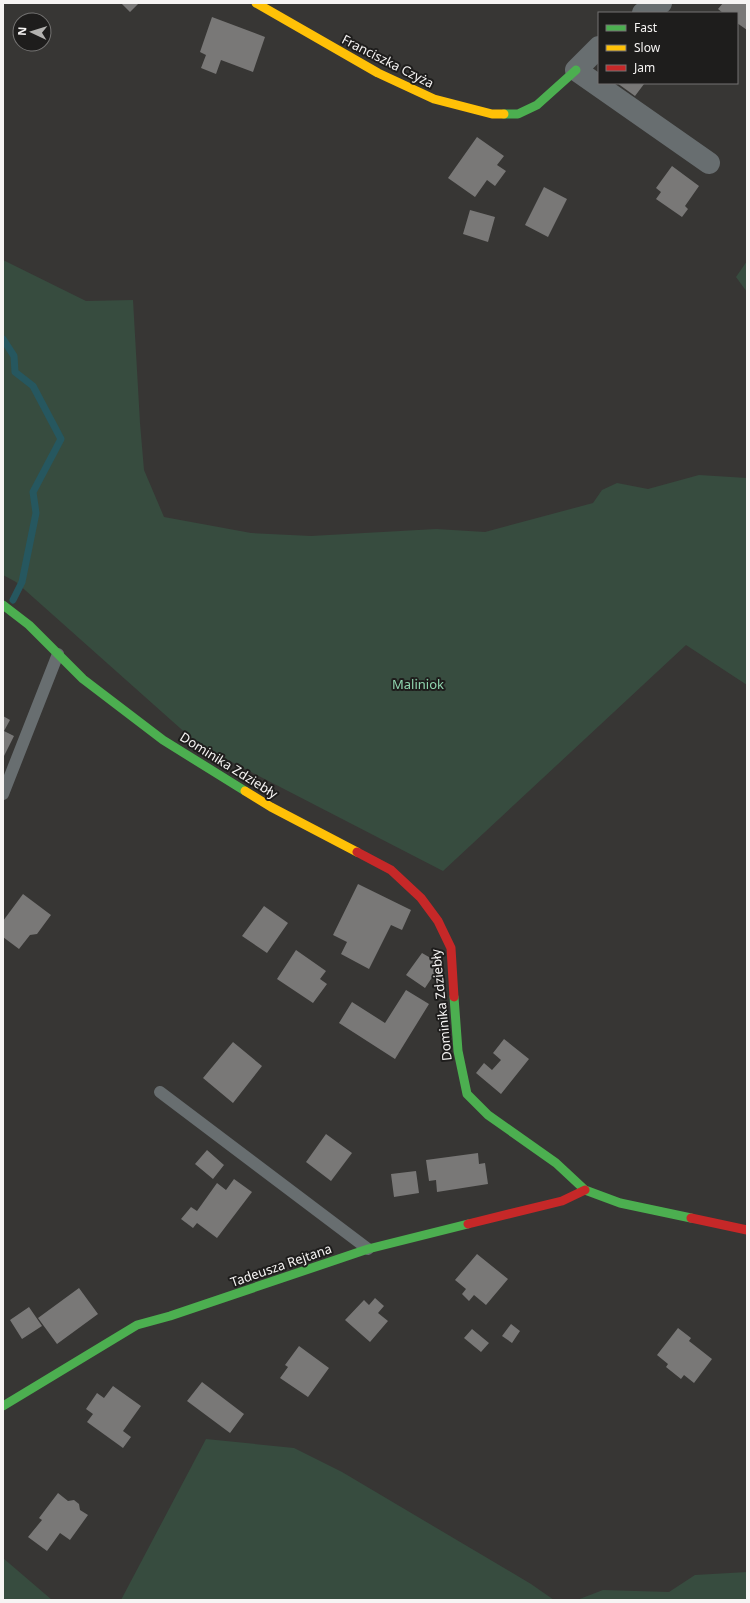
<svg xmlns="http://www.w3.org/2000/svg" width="750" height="1603" font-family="'Noto Sans',sans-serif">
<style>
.green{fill:#374c3f}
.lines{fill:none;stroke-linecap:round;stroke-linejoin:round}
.stream{stroke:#26575f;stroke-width:7}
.building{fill:#797877}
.lane{stroke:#686e70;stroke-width:12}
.street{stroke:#686e70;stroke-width:22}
.fast{stroke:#4caf50;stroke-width:9}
.slow{stroke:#ffc107;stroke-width:9}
.jam{stroke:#c62828;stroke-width:9}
.labels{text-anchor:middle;stroke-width:4;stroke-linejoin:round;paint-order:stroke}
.street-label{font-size:13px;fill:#f6f4f3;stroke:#1e1d1c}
.park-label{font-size:13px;fill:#90d5af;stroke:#1e1d1c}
</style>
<rect width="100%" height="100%" fill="#373634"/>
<!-- green -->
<path class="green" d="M3,260L86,301L133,300L140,423L144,470L164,517L251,533L311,536L436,529L485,532L593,503L602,490L617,483L648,489L699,475L747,478V685L686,645L443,871L199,745L16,582L3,575Z
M747,261V292L736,277Z
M206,1439L294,1448L342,1472L531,1584L554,1600H121Z
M3,1558L52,1600H3Z
M747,1572V1600H577L603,1590L669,1592L695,1575Z"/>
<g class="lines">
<!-- stream -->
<path class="stream" d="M3,339L14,356L15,372L33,386L61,439L33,492L36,513L22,582L13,600"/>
</g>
<!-- building -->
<path class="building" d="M121,3H139L130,12Z
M723,3H747V30L737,23V13H723L718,9Z
M212,17L265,37L253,72L221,60L216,74L201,68L206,55L200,52Z
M617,83H642L644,84L635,96Z
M477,137L504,156L497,165L506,171L495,186L487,180L475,197L448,178Z
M672,166L699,186L685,206L688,209L682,217L656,199L661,192L656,188Z
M544,187L567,199L548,237L525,225Z
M470,210L495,217L488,242L463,234Z
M3,716L10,720L4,731L14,736L3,758Z
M358,884L411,910L402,930L391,925L369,969L341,954L347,942L333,935Z
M23,894L51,915L37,934L30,935L19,949L3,937V921Z
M264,906L288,923L267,953L242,936Z
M296,950L326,971L320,979L327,984L313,1003L277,979Z
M422,953L441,964L425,988L406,975Z
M406,990L429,1004L395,1059L339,1023L352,1002L385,1023Z
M504,1039L529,1059L501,1094L476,1073L484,1063L492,1070L501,1060L493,1053Z
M233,1042L262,1066L233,1103L203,1078Z
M326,1134L352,1153L331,1181L306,1162Z
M207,1150L224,1165L213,1179L195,1164Z
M478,1153L479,1164L485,1163L488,1184L437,1192L436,1180L429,1181L426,1160Z
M416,1171L419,1193L394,1197L391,1174Z
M234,1179L252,1192L217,1238L197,1223L193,1228L181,1219L191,1207L197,1211L217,1183L226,1190Z
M477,1254L508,1279L486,1305L474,1295L469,1301L462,1294L466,1289L455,1280Z
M79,1288L98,1314L57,1344L38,1318Z
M375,1298L384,1306L378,1313L388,1321L370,1342L345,1320L364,1300L369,1305Z
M29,1307L42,1326L22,1339L10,1320Z
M511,1324L520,1331L512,1343L502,1336Z
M678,1328L691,1338L689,1341L712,1359L694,1383L684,1375L681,1379L666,1367L668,1364L657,1355Z
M472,1329L489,1343L481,1352L464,1338Z
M299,1346L329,1368L308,1397L280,1378L288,1367L285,1365Z
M202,1382L244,1414L230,1433L187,1401Z
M113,1386L141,1406L123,1431L131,1437L123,1448L87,1422L93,1414L86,1409L97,1393L104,1398Z
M58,1493L68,1501L74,1500L79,1504L80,1510L88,1515L70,1540L60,1533L47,1551L28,1537L42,1520L39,1518Z"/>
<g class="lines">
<!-- lane -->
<path class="lane" d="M3,794L58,654
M160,1092L368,1249"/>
<!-- street -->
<path class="street" d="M643,13L661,3
M599,47L576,70L709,163"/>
<!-- fast -->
<path class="fast" d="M504,114H518L537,105L576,70
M3,605L29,625L83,679L163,740L245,791
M454,997L458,1051L467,1094L488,1115L556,1163L585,1190L620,1203L691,1218
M3,1406L137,1325L170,1316L368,1249L468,1224"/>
<!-- slow -->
<path class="slow" d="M256,3L378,73L434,99L492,114H504
M245,791L271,807L357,852"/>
<!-- jam -->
<path class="jam" d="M357,852L391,870L421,898L438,921L451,948L454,997
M691,1218L747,1230
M468,1224L562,1201L585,1190"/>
</g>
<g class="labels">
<!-- street labels -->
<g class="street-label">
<text transform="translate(388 61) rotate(27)" y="5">Franciszka Czyża</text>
<text transform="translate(229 765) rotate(32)" y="5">Dominika Zdziebły</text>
<text transform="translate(441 1005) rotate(-96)" y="5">Dominika Zdziebły</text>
<text transform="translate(281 1265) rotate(-19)" y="5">Tadeusza Rejtana</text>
</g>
<!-- park labels -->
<g class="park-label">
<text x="418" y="689">Maliniok</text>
</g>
</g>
<!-- border -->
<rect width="750" height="1603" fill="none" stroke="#f6f4f3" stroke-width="8"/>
<!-- legend -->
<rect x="598" y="12" width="140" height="72" fill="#1e1d1c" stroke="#747372"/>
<rect x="606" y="25" width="20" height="6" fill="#4caf50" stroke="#747372"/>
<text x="634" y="32" font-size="12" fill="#f6f4f3">Fast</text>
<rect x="606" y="45" width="20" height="6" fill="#ffc107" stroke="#747372"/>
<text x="634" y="52" font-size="12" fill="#f6f4f3">Slow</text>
<rect x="606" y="65" width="20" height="6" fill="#c62828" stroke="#747372"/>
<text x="634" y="72" font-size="12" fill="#f6f4f3">Jam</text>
<!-- north arrow -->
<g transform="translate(32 32) rotate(274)"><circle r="19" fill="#1e1d1c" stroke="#747372"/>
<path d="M0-3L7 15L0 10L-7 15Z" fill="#b3b2b0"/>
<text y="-6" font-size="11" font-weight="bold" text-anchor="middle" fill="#f6f4f3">N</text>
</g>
</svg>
